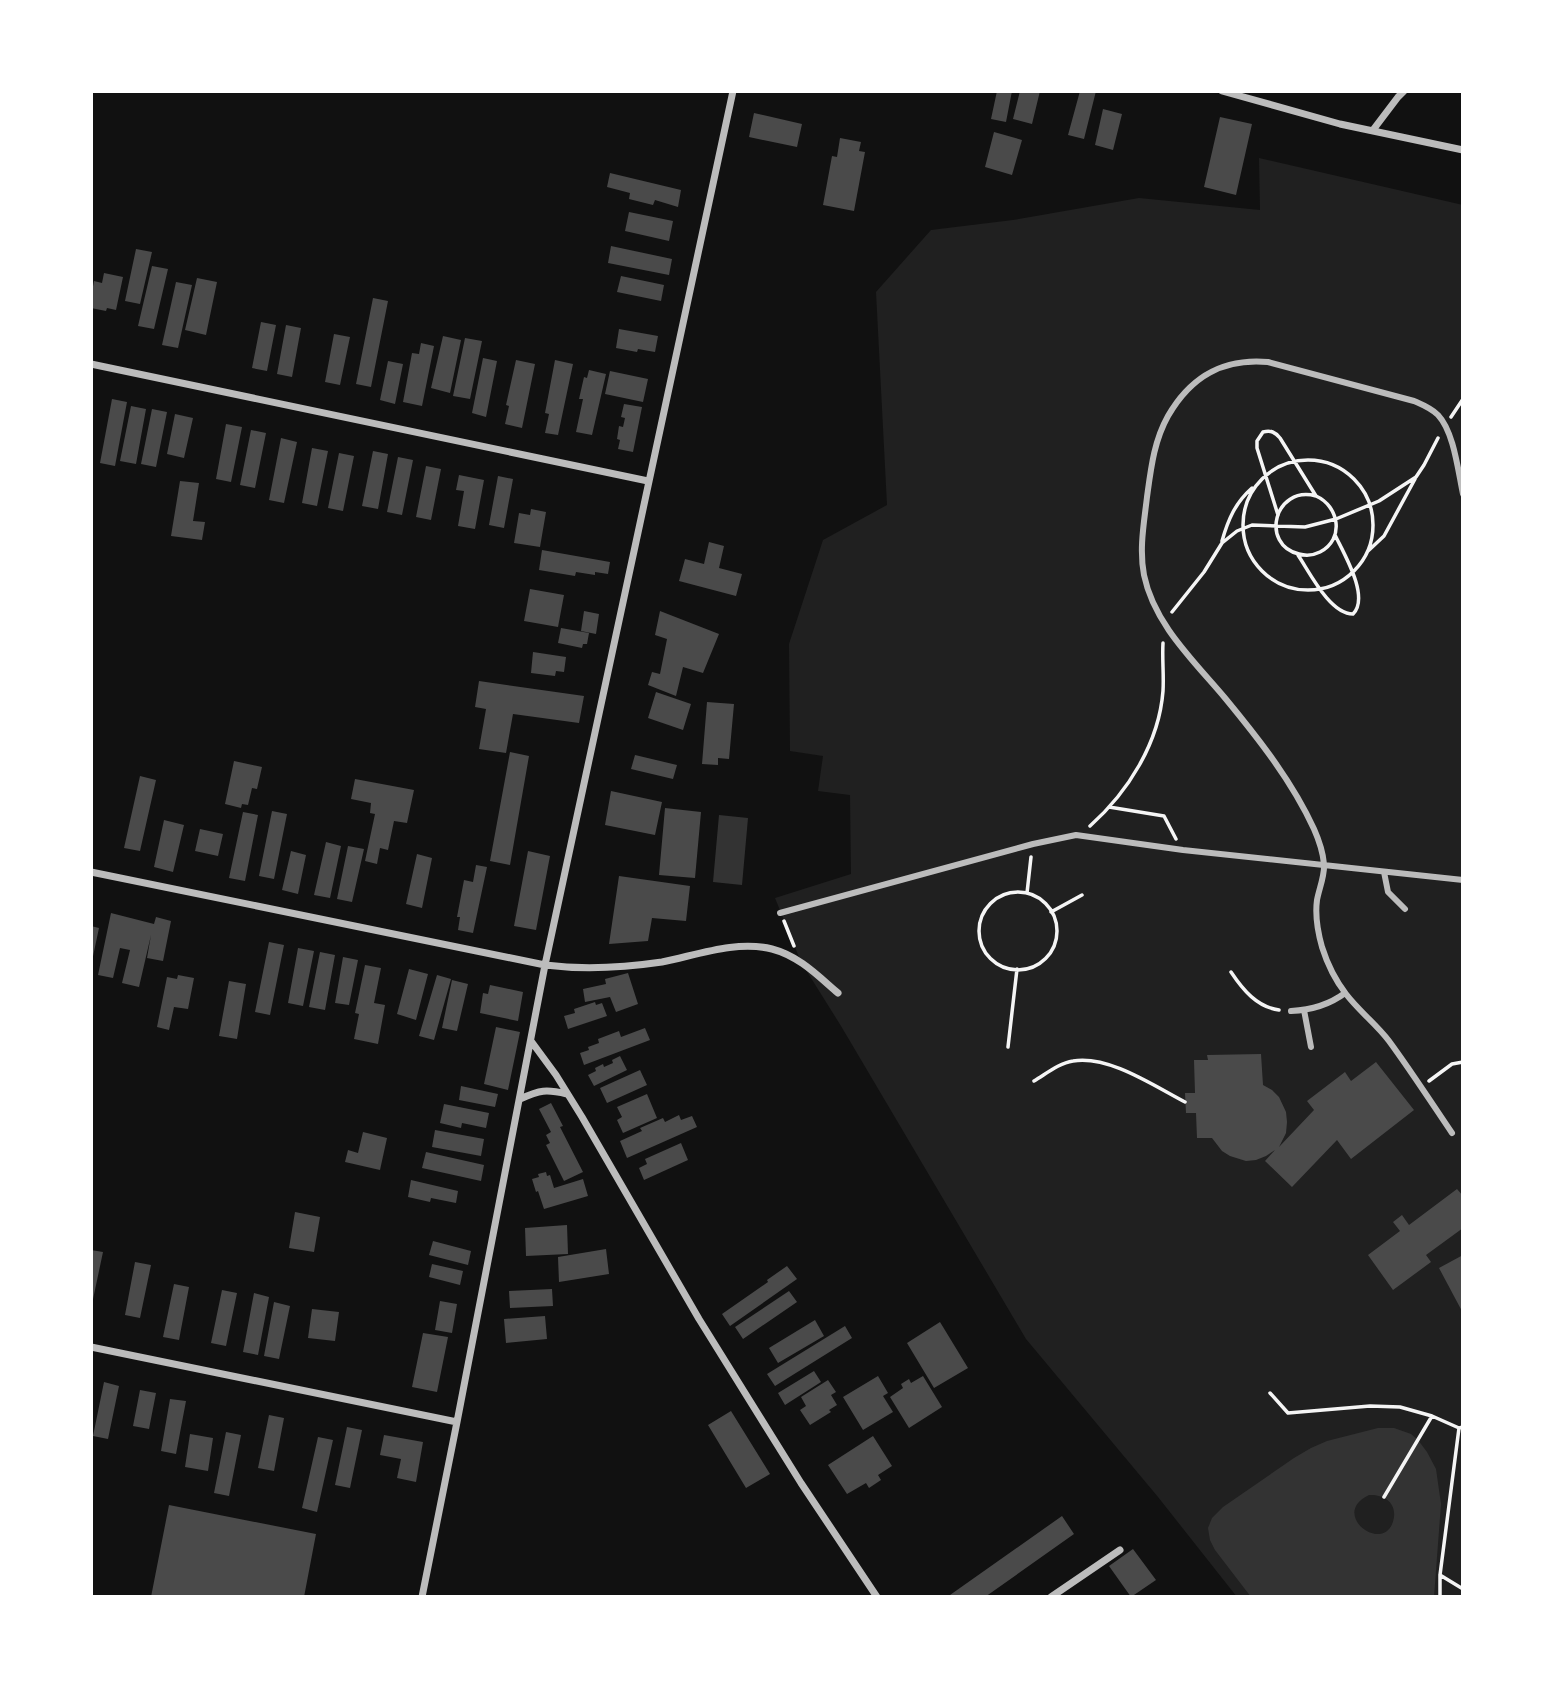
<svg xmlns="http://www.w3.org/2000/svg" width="1554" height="1688" font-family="Ubuntu,sans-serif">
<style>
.green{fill:#202020}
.water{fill:#333;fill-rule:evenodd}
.building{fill:#4a4a4a}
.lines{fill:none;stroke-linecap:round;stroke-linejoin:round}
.path{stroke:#f5f5f5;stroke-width:3.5}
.pedestrian{stroke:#bcbcbc;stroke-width:6}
.minor{stroke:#bcbcbc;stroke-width:7}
</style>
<rect width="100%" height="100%" fill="#111"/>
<!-- green -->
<path class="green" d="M1259,158L1463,205V1597H1237L1158,1497L1026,1339L841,1026L801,962L775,898L851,874L850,795L818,791L823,756L790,751L789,644L823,540L887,505L876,292L931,230L1013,220L1139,198L1260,210Z"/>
<!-- water -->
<path class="water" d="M719,815L748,818L742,885L713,882Z
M1378,1428H1394L1411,1434L1418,1440L1427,1452L1436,1469L1441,1504L1434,1597H1251L1215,1550L1210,1540L1208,1528L1212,1518L1223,1507L1294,1458L1311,1448L1327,1441ZM1369,1495C1382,1494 1396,1501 1394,1517C1388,1558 1327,1515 1369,1495Z"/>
<!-- building -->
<path class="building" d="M997,91H1012L1006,122L991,119Z
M1020,91H1040L1032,124L1013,119Z
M1080,91H1096L1084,139L1068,135Z
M1103,109L1122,114L1113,150L1095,145Z
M754,113L802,124L797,147L749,137Z
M1220,117L1252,124L1236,195L1204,187Z
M994,132L1022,140L1012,175L985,167Z
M840,138L861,142L859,151L865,152L854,211L823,205L832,156L837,157Z
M610,173L681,190L678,207L655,200L653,205L629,199L630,193L607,187Z
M629,212L673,221L669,241L625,231Z
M611,246L672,259L669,275L608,263Z
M136,249L152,252L140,304L125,301Z
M152,266L168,269L154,329L138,326Z
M104,273L123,277L116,310L107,308L106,311L91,308V297L94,281L102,283Z
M621,276L664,285L661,301L617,292Z
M197,278L217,282L206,335L185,330Z
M176,282L192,285L178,348L162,345Z
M373,298L388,301L371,387L356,384Z
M261,322L276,325L267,371L252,368Z
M286,325L301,328L292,377L277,374Z
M619,329L658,336L655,352L638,349L637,352L616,348Z
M334,334L350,337L340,385L325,382Z
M443,336L461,340L450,393L431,388Z
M465,338L482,341L470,399L453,396Z
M421,343L434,346L422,406L403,402L412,353L419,354Z
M483,358L497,361L486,417L472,413Z
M516,360L535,364L522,428L505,424L509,406L506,405Z
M555,360L573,364L558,435L545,433L549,414L545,413Z
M388,361L403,364L395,404L380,400Z
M589,370L606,374L592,435L576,432L583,399H579L584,377L587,378Z
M610,371L648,379L643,402L605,394Z
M112,399L127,402L115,466L100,463Z
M624,404L642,407L633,452L618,449L620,440L617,439L619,426L623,427L625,418L621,417Z
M131,406L146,409L136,464L120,461Z
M152,409L167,412L156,467L141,464Z
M175,414L193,418L184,458L167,454Z
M226,424L242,427L231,482L216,479Z
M251,430L266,433L255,488L240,485Z
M281,438L297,442L284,503L269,500Z
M312,448L328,451L317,506L302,503Z
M373,451L388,454L378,509L362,506Z
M339,453L354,456L343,511L328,508Z
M398,457L413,460L402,515L387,512Z
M426,466L441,469L431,520L416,517Z
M459,475L484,480L475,529L458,526L464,491L456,490Z
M498,476L513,479L504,528L489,525Z
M180,481L199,483L193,521L205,522L202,540L171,536Z
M531,509L546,512L540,547L514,543L519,513L530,515Z
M709,542L724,546L719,568L742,574L736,596L679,581L685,559L704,564Z
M542,550L610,562L608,574L595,572V575L576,572L575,576L539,570Z
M530,589L564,595L558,627L524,621Z
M584,611L599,614L596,634L581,631Z
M660,611L719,634L703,673L683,667L676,696L648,685L652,672L660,674L667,639L655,635Z
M561,628L589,633L587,644H583L582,648L558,643Z
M533,652L566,657L564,672L556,671L555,676L531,673Z
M479,681L584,696L579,723L513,714L506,753L479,749L486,709L475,707Z
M656,692L691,704L683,730L648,718Z
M707,702L734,704L729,759L718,758V765L702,764Z
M510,752L529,756L510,865L490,861Z
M635,755L677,765L673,779L631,769Z
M234,761L262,767L257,789L252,788L248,805L242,804L241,808L225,804Z
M140,776L156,780L140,851L124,848Z
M355,779L414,790L407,823L394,821L388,850L380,848L377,864L365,861L375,814L370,813L371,803L351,799Z
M611,791L662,802L655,835L605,825Z
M665,808L701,812L695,878L659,875Z
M272,811L287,814L274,879L259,876Z
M243,812L258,815L245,881L229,878Z
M164,820L184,825L173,872L154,867Z
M200,829L223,834L218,856L195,851Z
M326,842L341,846L330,898L314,895Z
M348,846L364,849L352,902L337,899Z
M291,851L306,855L298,894L282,890Z
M528,851L550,856L536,930L514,926Z
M417,854L432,858L422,908L406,904Z
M476,865L487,867L473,933L458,930L460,917H457L464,880L473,882Z
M619,876L690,886L686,921L652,918L648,941L609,944Z
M111,913L154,924L156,917L171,921L163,961L147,958L151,935L139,987L122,983L130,950L120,948L113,978L98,975Z
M91,926L99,928L92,961H91Z
M269,942L284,945L270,1015L255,1012Z
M298,948L314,951L303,1006L288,1003Z
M320,952L335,955L325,1010L309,1007Z
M343,957L358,960L349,1005L335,1003Z
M365,965L381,968L374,1003L385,1005L378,1044L354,1039L359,1014L355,1013Z
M409,969L428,974L416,1020L397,1014Z
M628,973L638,1004L616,1012L610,997L585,1002L583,989L606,984L605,979Z
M178,975L194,978L188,1009L174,1007L169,1030L157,1027L167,977L177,979Z
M437,975L451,979L434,1040L419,1036Z
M452,980L468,984L457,1031L442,1028Z
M229,981L246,984L237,1039L219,1036Z
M490,985L523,992L518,1021L480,1013L483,993L488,994Z
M595,1002L596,1005L602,1003L607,1016L568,1029L564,1016L575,1013L574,1009Z
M496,1027L520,1032L508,1090L484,1084Z
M645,1028L650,1040L584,1065L580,1053L589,1050L588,1047L599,1043L598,1039L619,1031L621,1037Z
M1261,1054L1263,1085L1272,1090L1279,1097L1286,1112L1287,1122L1286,1133L1279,1147L1314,1110L1307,1101L1345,1072L1351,1081L1376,1062L1414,1110L1351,1159L1337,1140L1292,1187L1265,1161L1275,1150L1266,1156L1256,1160L1246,1161L1230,1156L1222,1151L1212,1138H1197L1196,1113H1186L1185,1093H1195L1194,1060H1208L1207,1055Z
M620,1056L627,1070L594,1086L588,1075L596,1071L595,1068L603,1064L604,1067L613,1063L612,1060Z
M640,1070L647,1085L607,1103L600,1088Z
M461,1086L498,1094L495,1107L459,1100Z
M647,1094L657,1118L623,1133L617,1120L622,1117L617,1107Z
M551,1103L563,1126L560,1127L583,1172L564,1181L546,1145L550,1143L546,1135L551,1132L539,1109Z
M444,1104L489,1113L486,1128L462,1123L461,1128L440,1123Z
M679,1115L681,1120L692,1116L697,1127L627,1158L620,1141L642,1131L640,1128L663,1118L665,1122Z
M435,1130L484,1139L481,1156L432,1147Z
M363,1132L387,1138L380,1170L345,1162L348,1150L358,1153Z
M681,1143L688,1160L644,1180L639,1168L647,1164L645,1159Z
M426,1152L484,1165L481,1181L422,1168Z
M546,1172L547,1176L550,1175L554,1188L583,1179L588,1196L544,1209L538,1191L536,1192L532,1179L539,1177L538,1174Z
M411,1180L458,1191L456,1203L431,1198L430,1202L408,1197Z
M1457,1189L1463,1196V1228L1426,1255L1431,1262L1393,1290L1368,1255L1400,1231L1393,1222L1402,1215L1409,1225Z
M295,1212L320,1217L314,1252L289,1248Z
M567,1225L568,1254L526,1256L525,1228Z
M433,1241L471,1251L468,1265L429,1255Z
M606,1249L609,1274L559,1282L558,1257Z
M91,1250L103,1252L92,1304H91Z
M1463,1255V1313L1439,1268Z
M135,1262L151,1265L140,1318L125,1315Z
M432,1264L463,1271L460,1285L429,1277Z
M787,1266L797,1279L730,1326L722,1314L768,1282L767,1280Z
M174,1284L189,1287L179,1340L163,1337Z
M552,1289L553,1306L510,1308L509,1291Z
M222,1290L237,1293L226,1346L211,1343Z
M789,1291L797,1302L743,1339L735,1327Z
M254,1293L269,1297L258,1355L243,1352Z
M440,1301L457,1304L452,1333L435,1330Z
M274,1302L290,1306L279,1359L264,1356Z
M312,1309L339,1312L335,1341L308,1338Z
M545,1316L547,1339L506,1343L504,1319Z
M815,1320L824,1336L778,1363L769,1348Z
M940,1322L968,1368L934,1388L907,1343Z
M845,1326L852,1338L775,1386L767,1374Z
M423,1333L448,1337L437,1392L412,1387Z
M814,1371L821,1382L785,1405L778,1393Z
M878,1376L888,1393L883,1396L893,1412L863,1430L843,1397Z
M923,1376L942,1407L909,1428L890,1397L903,1388L901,1384L909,1379L911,1383Z
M828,1380L836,1392L831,1395L837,1405L829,1410L831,1412L810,1425L800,1410L806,1406L801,1397Z
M104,1382L119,1386L108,1439L93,1436Z
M140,1390L156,1393L149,1429L133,1426Z
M170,1399L186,1401L176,1454L161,1451Z
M731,1411L770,1474L746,1488L708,1425Z
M269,1415L284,1418L274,1471L258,1468Z
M347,1427L362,1430L350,1488L335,1485Z
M226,1432L241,1435L229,1496L214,1493Z
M190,1434L213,1438L208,1471L185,1467Z
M384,1435L423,1442L416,1482L397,1478L401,1459L380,1455Z
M873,1436L892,1466L878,1475L881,1480L869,1488L866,1483L847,1494L828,1465Z
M318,1437L333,1440L317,1512L302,1508Z
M169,1505L316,1534L304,1597H151Z
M1062,1516L1074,1534L985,1597H951L950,1595Z
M1133,1549L1156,1580L1131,1597L1109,1566Z"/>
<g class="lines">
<!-- path -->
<path class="path" d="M1451,417L1463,399
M1243 525a65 65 0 1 1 130 0a65 65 0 1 1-130 0Z
M1278,515L1257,448V441L1263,432C1271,430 1275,432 1280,438L1316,496C1339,506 1345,539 1320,552C1314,555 1306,556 1299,554C1260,545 1274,485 1316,496
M1222,541C1228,520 1235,503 1252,488
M1368,551L1384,536L1415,479
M1298,555C1310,573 1330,614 1353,614C1370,597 1344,554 1335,535
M1172,612L1204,572L1222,543L1237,531L1252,525L1305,527L1336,519L1379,501L1416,477L1424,465L1438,438
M1109,807L1164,816L1176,839
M1090,826C1128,792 1159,743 1163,691C1164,675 1162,659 1163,643
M979 931a39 39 0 1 1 78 0a39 39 0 1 1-78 0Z
M1027,893L1031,857
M1051,912L1082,895
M784,921L794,946
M1231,972C1243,990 1257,1007 1279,1010
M1008,1047L1017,969
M1034,1081C1046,1074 1059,1063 1073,1061C1109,1055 1154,1086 1185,1102
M1429,1081L1452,1064L1463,1062
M1270,1393L1288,1413L1370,1406L1400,1407L1432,1416L1459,1428L1463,1427
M1384,1497L1432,1416
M1440,1575L1463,1589
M1440,1597V1575L1459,1428"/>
<!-- pedestrian -->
<path class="pedestrian" d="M1384,872L1388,892L1405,909
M780,913L1033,844L1076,835L1183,850L1463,880
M1304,1010L1311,1047
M1291,1011C1311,1010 1329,1005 1345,993
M1452,1133C1431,1102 1411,1071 1389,1041C1376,1024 1359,1011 1346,994C1336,981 1327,963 1322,947C1318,933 1315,915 1317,900C1319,889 1325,875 1324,864C1323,853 1318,838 1314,829C1292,781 1258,738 1225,698C1194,661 1154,624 1144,575C1139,549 1144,523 1147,497C1151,468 1154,441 1168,416C1191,376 1223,358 1268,362L1414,401C1423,405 1431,408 1438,415C1454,432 1458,471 1463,494"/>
<!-- minor -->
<path class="minor" d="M1222,91L1340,124L1463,150
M1373,130L1398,97L1404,91
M91,364L648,481
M91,872L545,965C585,970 621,968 662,962C697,955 736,940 772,949C799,956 818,976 838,993
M531,1041L556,1075L582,1117L699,1319L801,1483L877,1597
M520,1099C540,1090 546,1089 567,1094
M91,1347L457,1422
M422,1597L457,1422L545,965L733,91
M1051,1597L1120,1550"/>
</g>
<!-- border -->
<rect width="1554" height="1688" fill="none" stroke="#ffffff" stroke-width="186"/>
</svg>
